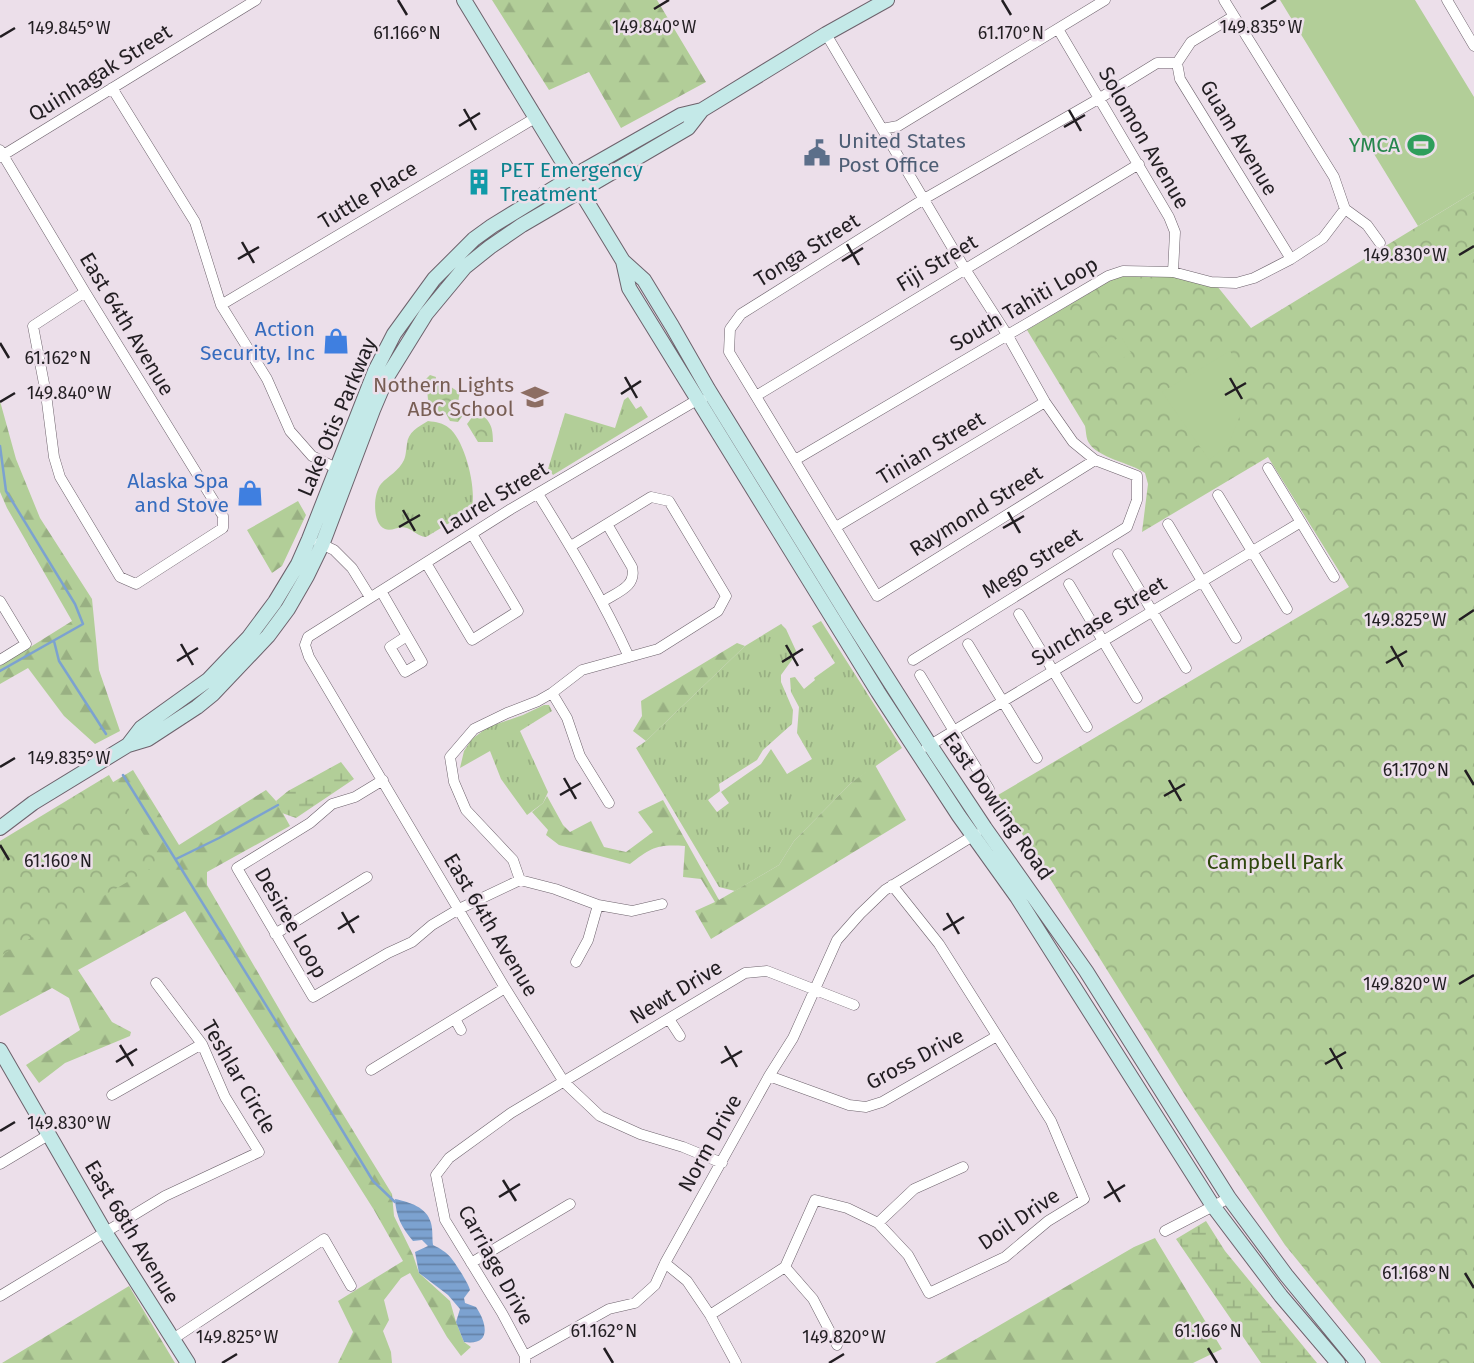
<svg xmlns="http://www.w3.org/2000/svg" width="1474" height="1363" font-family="'Fira Sans',sans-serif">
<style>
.grass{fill:url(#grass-tufts)}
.forest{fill:url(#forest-firs)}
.wetland{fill:url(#wetland-marsh)}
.park{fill:url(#park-crowns)}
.garden{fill:#b2ce98}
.water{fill:url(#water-rules)}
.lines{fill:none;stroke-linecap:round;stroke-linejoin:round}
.stream{stroke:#7ca2d0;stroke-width:2.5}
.street-casing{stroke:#6d626c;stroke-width:11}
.secondary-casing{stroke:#6d626c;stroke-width:16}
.street{stroke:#fff;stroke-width:10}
.secondary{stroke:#c4e9e8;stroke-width:14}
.ticks{fill:none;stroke:#221e22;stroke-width:2.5}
.labels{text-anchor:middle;stroke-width:5;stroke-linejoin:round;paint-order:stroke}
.street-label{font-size:21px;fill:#221e22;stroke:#ecdfea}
.service-label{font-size:21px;fill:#4e5e75;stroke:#ecdfea;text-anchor:start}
.leisure-label{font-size:21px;fill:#27864d;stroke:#ecdfea;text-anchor:end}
.culture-label{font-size:21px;fill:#0d838f;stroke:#ecdfea;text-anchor:start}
.shop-label{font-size:21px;fill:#366cbe;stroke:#ecdfea;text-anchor:end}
.education-label{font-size:21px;fill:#785e54;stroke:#ecdfea;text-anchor:end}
.park-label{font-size:21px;fill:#2e470d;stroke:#ecdfea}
.ticks-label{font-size:18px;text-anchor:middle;fill:#221e22;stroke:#ecdfea;stroke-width:5;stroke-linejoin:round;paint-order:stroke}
</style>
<defs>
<pattern id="grass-tufts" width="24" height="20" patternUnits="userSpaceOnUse" patternTransform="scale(1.75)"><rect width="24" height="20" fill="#b2ce98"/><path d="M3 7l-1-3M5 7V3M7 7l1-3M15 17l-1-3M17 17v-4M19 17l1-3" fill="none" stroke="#99b083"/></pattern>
<pattern id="forest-firs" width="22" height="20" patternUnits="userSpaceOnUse" patternTransform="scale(1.75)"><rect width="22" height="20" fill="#b2ce98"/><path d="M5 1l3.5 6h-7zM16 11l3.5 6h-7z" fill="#99b083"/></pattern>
<pattern id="wetland-marsh" width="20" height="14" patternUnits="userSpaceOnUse" patternTransform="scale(1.75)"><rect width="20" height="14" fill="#b2ce98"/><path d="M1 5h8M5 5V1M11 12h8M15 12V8" fill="none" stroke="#99b083"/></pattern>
<pattern id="park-crowns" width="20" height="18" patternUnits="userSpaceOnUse" patternTransform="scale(1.75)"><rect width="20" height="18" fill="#b2ce98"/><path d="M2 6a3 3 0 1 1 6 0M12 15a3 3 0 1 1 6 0" fill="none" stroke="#99b083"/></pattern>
<pattern id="water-rules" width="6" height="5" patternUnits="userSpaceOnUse" patternTransform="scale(1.75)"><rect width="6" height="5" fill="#7ca2d0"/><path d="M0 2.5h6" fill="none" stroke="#6583a8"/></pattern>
</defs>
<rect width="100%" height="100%" fill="#ecdfea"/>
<!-- grass -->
<path class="grass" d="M628,397L636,409L641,406L648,417L553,475L548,469L565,413L615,428L624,400Z
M428,421C436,422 443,423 449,428C465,440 478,492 471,510L426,537C417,536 415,531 407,528C399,525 392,532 385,529C372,524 373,493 381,484C388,476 399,471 404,460C406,456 406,449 407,444C408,432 418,427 428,421Z
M821,621L902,748L851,783L794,841L779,865L735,891L719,887L636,748L646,741L745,646L781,624L786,629L797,653L781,675V682L793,710L792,724L763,750L757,760L719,784L720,791L708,800L717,812L729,803L721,792L761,764L771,749L787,774L812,759L797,733L799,707L791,692L790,678L795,677L804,689L815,680L814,678L835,663L812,626Z
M544,705H549L552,711L520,731L548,792L543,803L527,815L501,779L490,751L460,768L464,751L472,739L488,727L523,715Z"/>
<!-- forest -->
<path class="forest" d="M492,0H657L706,82L621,128L589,72L549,90Z
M0,401L16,459L40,518L92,599L99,670L120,731L95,744L64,716L28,668L0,684V666L72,621L7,508L0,492Z
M298,501L306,515L282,566L272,573L247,530Z
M737,643L745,646L646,741L633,731L642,716L641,701Z
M875,765L906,820L711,939L695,911L715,902L701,879L683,877L685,846C657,844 652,847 630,864L559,845L546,835L548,830L532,812L543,803L547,796L563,825L570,832L591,821L604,847L626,852L653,832L638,812L663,800L719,900L779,865L794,841L851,783Z
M133,770L179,845L266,790L276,801L290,826L207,872V885L292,1031L392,1194L394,1216L413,1255L419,1273L450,1301L456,1322L464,1342L471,1347L461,1356L447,1337L410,1273L401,1278L384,1300L389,1320L383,1331L391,1352L392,1363H338L353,1332L338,1301L403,1261L374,1210L185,911L78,970L112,1022L131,1032L130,1036L65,1063L39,1083L26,1065L80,1030L69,998L52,988L0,1016V851Z
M1155,1238L1222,1349L1193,1363H935L1134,1247Z
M129,1286L175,1363H2Z"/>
<!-- wetland -->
<path class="wetland" d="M341,762L354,779L296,818L282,813L276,801L288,791Z
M1206,1221L1225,1251L1317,1363H1261L1176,1239Z"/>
<!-- park -->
<path class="park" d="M1474,192V1363H1381L1285,1245L1185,1095L998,795L1349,587L1268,457L1142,532L1148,484L1145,473C1131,463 1098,458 1089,443C1086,439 1086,430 1085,426L1027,330L1118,276L1170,273L1217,286L1251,328Z
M430,375L436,377L435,382L451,387L460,393C457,402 459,406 464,414L458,422L450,421L445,412H433L429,410L426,379Z
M476,412C490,419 493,426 493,442H478L467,424Z
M109,775L160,863L0,956V841Z"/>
<!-- garden -->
<path class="garden" d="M1280,0H1415L1474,97V192L1418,226Z
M1120,337L1122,338L1131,353L1107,368L1096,351Z
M1230,351L1243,373L1244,399L1239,418L1229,443L1209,460L1162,392Z"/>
<!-- water -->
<path class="water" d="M395,1199C409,1202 427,1207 431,1223C433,1230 432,1238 433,1245C450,1253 453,1260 462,1274C465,1280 468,1283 470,1290L464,1298L465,1303L476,1307C487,1323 492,1346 464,1342L456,1322L460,1309L448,1295L419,1273L415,1252L428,1246L422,1240L413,1241C402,1228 396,1217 395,1199Z"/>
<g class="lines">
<!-- stream -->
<path class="stream" d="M0,446L6,491L75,604L83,624L0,671
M54,641L59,661L106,734
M123,775L282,1031L373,1181L395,1202
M176,859L219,838L278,805"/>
<!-- street casing -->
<g class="street-casing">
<path id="street" d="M1447,0L1474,46
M1234,16L1191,42L1177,63L1180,79L1291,259
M1058,29L1169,217L1175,232L1173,272
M826,34L965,269L1008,336L1045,402L1073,442L1095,460L1137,476V500L1127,527L913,660
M112,88L195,222L221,305L267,379L290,431L312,456L336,468
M882,129L898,126L1105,0
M0,150L85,292L223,516V528L136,584L120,577L60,477L54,457L46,394L33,326L85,292
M0,157L256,0
M1345,209L1367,225L1380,243
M221,305L535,118
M756,396L1139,164
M702,400H697L511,509L308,637L305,645L309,657L505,988L564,1082L600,1116L640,1134L683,1147L722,1163
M795,460L1108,276L1123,271L1173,272L1211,282L1236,283L1254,278L1291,259L1323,238L1345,209L1334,177L1224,0
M1095,460L877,596L729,352L730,329L741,314L924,199L1100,98L1157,63H1177
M1268,468L1334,577
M538,494C571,547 603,600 629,657
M1218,495L1287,609
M1168,524L1236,638
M836,527L1045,402
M319,543L334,550L352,568L370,597
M1118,554L1186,668
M426,563L472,640L518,611L472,534
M1069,584L1137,698
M381,591L422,662L405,672L390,647L407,636
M0,601L26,644L0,660
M602,602C617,592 637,587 632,567L607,524
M1019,614L1087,727
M968,644L1037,758
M920,675L989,789
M552,693L567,718L580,756L609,803
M927,747L1301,522
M383,780L355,797L332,804L310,823L237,868L313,997L388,953L412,942L432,925L459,909L520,880L555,889L598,905L632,911L662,904
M520,880L513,860L466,810L454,782L450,757L474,729L507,713L538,701L552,693L582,670L658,649L718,611L726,596L669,501L651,497L571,546
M275,934L367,877
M576,962L588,940L598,905
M455,1019L461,1030
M669,1019L680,1036
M371,1070L505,988
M769,1076L849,1105L866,1107L882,1102L997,1036
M112,1095L202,1044
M0,1164L50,1134
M878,1223L914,1189L963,1167
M1165,1231L1229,1198
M471,1263L570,1204
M665,1263L687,1281L710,1315L736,1363
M785,1267L813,1299L837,1345
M0,1296L165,1196L259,1152L225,1097L202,1044L156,983
M710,1315L785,1267L815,1200L847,1208L878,1223L908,1255L929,1293L1005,1257L1048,1221L1084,1199L1051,1121L939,944L892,885
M173,1339L324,1239L351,1286
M525,1356L609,1309L635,1303L655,1285L665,1263L769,1076L793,1038L837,940L860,914L885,890L976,834
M525,1363V1356L502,1313L445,1220L436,1175L449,1158L511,1113L745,973L767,971L854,1005"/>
</g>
<!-- secondary casing -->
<g class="secondary-casing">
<path id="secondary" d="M464,0L623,261L644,280L672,326L708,389L853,624L930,745L985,828L1086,971L1229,1198L1286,1275L1358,1363
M623,261L629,288L878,692L959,816L1017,897L1213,1206L1281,1296L1338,1363
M128,745L141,728L208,680L249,637L275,602L298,564L309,539L375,371L394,334L434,279L474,239L492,226L572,177L681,115L702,110
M0,828L33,803L128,745L148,739L197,707L213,694L268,636L288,609L307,576L322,545L373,410L387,377L426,314L465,267L490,247L522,225L688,128L702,110L826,34L887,0
M0,1050L105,1232L188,1363"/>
</g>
<!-- street -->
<use href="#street" class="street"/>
<!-- secondary -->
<use href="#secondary" class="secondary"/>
</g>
<!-- ticks -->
<path class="ticks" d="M398,0L407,15M1002,0L1011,15M654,9L669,0M1261,9L1276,0M0,37L15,28M464,109L476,130M1069,110L1081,131M459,126L480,113M1064,127L1085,115M242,242L254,263M847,244L859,265M1459,255L1474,246M238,259L259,247M842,261L863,248M0,343L9,358M625,377L637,398M1230,378L1242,399M621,394L641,381M1225,395L1246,383M0,402L15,393M403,510L415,531M1008,512L1020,533M399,527L420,515M1003,528L1024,516M1459,620L1474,610M181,644L193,665M786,645L798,666M1391,646L1403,667M177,661L198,648M782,662L803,649M1386,663L1407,651M0,767L15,758M1465,770L1474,785M564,778L576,799M1169,780L1181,801M560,795L581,783M1164,796L1185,784M0,845L9,860M342,912L354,933M947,913L959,934M338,929L359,916M943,930L964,917M1459,984L1474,975M120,1045L133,1066M725,1046L737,1067M1330,1048L1342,1069M116,1062L137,1049M721,1063L742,1051M1325,1064L1346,1052M0,1131L15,1122M503,1180L516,1201M1108,1181L1120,1202M499,1197L520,1184M1104,1198L1125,1185M1465,1273L1474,1288M604,1348L613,1363M1208,1348L1217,1363M222,1363L237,1354M829,1363L844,1354"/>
<!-- icons -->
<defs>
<g id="stadium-bare" transform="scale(2.1)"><path d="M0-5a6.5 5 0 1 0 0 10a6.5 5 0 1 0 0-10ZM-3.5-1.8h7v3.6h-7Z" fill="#2e9e5b" stroke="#ecdfea" stroke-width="2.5" paint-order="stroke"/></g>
<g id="civic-bare" transform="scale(2.1)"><path d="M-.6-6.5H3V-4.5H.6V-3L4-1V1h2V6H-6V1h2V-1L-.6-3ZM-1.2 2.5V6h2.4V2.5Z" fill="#5c6f8a" stroke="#ecdfea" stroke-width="2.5" paint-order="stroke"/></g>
<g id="building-bare" transform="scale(2.1)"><path d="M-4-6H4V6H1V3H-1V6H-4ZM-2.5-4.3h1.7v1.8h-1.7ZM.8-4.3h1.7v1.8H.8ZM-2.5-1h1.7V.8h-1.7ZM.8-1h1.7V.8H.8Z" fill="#0f9aa8" stroke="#ecdfea" stroke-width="2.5" paint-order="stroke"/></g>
<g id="shop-bare" transform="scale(2.1)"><path d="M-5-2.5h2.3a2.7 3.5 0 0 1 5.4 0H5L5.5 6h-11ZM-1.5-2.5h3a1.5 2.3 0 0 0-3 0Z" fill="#3f7fe0" stroke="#ecdfea" stroke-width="2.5" paint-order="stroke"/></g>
<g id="school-bare" transform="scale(2.1)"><path d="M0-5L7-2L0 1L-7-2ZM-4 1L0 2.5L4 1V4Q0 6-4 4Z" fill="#8d6e63" stroke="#ecdfea" stroke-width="2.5" paint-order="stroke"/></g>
</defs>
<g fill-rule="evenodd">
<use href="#stadium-bare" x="1421" y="145"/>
<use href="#civic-bare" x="817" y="153"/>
<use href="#building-bare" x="479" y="182"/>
<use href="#shop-bare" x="336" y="341"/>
<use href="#school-bare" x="535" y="397"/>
<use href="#shop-bare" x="250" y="493"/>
</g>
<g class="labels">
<!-- street labels -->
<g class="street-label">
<text transform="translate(100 73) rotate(-32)" y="7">Quinhagak Street</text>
<text transform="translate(1144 138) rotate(60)" y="7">Solomon Avenue</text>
<text transform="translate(1239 138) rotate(59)" y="7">Guam Avenue</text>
<text transform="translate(368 195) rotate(-31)" y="7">Tuttle Place</text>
<text transform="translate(807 250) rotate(-32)" y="7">Tonga Street</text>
<text transform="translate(937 263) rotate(-31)" y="7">Fiji Street</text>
<text transform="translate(1024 304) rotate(-30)" y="7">South Tahiti Loop</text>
<text transform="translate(127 324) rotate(59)" y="7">East 64th Avenue</text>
<text transform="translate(337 417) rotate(-67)" y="7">Lake Otis Parkway</text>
<text transform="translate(931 448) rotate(-31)" y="7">Tinian Street</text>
<text transform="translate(494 498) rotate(-31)" y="7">Laurel Street</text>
<text transform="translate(976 511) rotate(-32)" y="7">Raymond Street</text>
<text transform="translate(1032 563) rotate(-32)" y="7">Mego Street</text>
<text transform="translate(1099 621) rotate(-31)" y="7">Sunchase Street</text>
<text transform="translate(998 806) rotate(55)" y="7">East Dowling Road</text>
<text transform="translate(291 923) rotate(60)" y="7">Desiree Loop</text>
<text transform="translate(491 925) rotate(59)" y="7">East 64th Avenue</text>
<text transform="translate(676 992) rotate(-31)" y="7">Newt Drive</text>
<text transform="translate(915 1059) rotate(-28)" y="7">Gross Drive</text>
<text transform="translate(239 1077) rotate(60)" y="7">Teshlar Circle</text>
<text transform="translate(710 1143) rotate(-61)" y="7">Norm Drive</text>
<text transform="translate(1019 1219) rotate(-34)" y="7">Doil Drive</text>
<text transform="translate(132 1232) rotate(59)" y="7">East 68th Avenue</text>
<text transform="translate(496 1265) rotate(61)" y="7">Carriage Drive</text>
</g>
<!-- service labels -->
<g class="service-label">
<text x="838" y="148">United States<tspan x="838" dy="24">Post Office</tspan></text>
</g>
<!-- leisure labels -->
<g class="leisure-label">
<text x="1400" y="152">YMCA</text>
</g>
<!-- culture labels -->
<g class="culture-label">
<text x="500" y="177">PET Emergency<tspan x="500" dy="24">Treatment</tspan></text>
</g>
<!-- shop labels -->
<g class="shop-label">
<text x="315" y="336">Action<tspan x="315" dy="24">Security, Inc</tspan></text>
<text x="229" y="488">Alaska Spa<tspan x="229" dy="24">and Stove</tspan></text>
</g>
<!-- education labels -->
<g class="education-label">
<text x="514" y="392">Nothern Lights<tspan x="514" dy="24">ABC School</tspan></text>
</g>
<!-- park labels -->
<g class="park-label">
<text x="1275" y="869">Campbell Park</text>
</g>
</g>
<g class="ticks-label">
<text x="654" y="33">149.840°W</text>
<text x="1261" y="33">149.835°W</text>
<text x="69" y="34">149.845°W</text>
<text x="1011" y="39">61.170°N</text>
<text x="407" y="39">61.166°N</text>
<text x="1405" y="261">149.830°W</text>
<text x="58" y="364">61.162°N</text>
<text x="69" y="399">149.840°W</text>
<text x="1405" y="626">149.825°W</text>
<text x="69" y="764">149.835°W</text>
<text x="1416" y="776">61.170°N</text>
<text x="58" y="867">61.160°N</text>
<text x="1405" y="990">149.820°W</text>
<text x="69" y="1129">149.830°W</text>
<text x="1416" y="1279">61.168°N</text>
<text x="604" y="1337">61.162°N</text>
<text x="1208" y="1337">61.166°N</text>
<text x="237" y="1343">149.825°W</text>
<text x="844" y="1343">149.820°W</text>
</g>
</svg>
